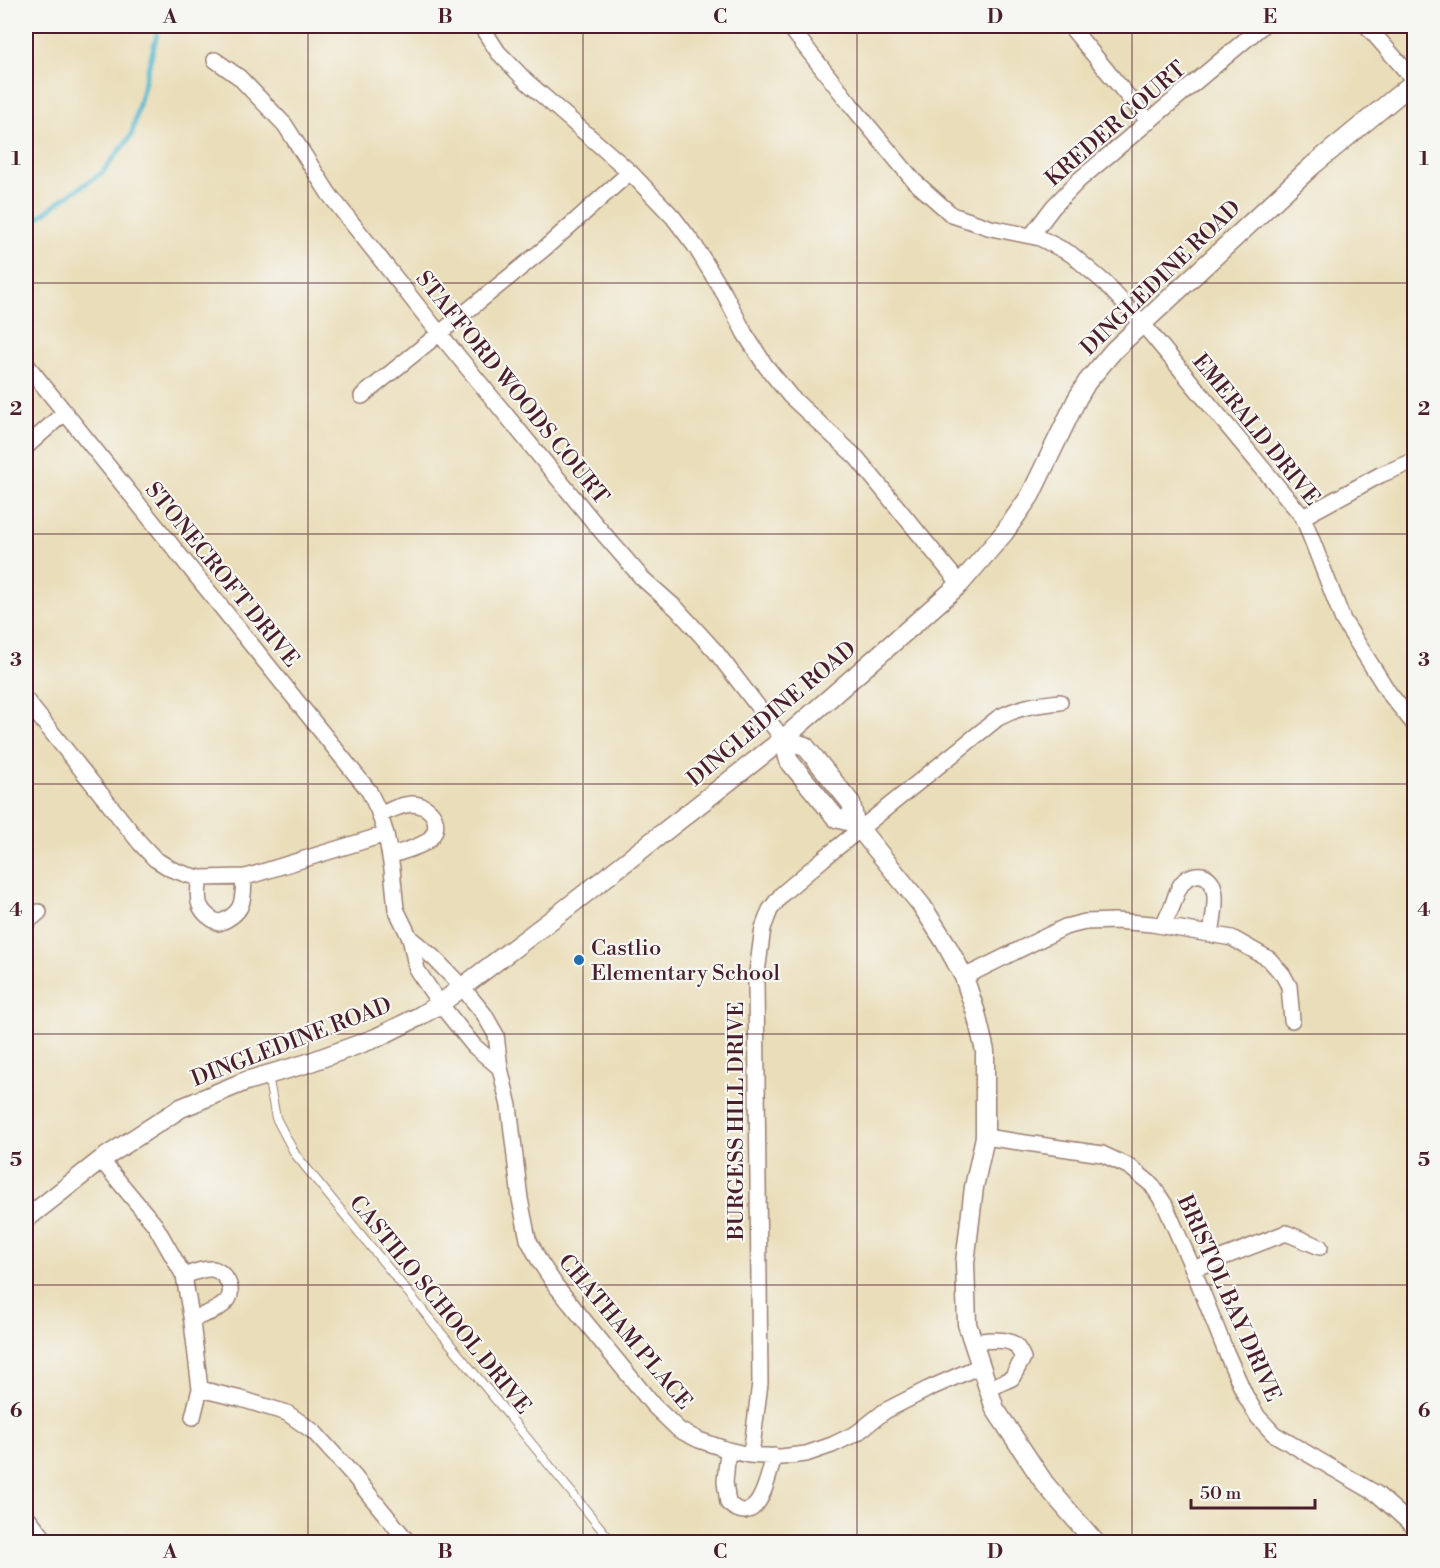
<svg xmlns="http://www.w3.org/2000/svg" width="1440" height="1568" font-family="'Libre Bodoni',serif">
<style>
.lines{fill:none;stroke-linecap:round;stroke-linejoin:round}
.stream{stroke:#51b8cf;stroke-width:5}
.service-casing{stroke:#9a7e72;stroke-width:10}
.minor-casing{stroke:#9a7e72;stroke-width:18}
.tertiary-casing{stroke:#9a7e72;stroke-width:21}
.service{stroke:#fff;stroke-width:8}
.minor{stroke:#fff;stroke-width:15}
.tertiary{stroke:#fff;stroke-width:18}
.grid{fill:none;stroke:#4a1f2b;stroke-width:1.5;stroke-opacity:0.55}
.poi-dot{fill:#1f6fb2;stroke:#f6f6f2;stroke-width:2}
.labels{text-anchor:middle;stroke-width:4.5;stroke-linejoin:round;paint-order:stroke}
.street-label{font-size:22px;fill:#4a1f2b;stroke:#f6f6f2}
.poi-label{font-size:22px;fill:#4a1f2b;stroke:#f6f6f2;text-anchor:start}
.neatline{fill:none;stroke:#4a1f2b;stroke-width:2}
.grid-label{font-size:20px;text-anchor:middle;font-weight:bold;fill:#4a1f2b}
</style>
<rect width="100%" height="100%" fill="#f6f6f2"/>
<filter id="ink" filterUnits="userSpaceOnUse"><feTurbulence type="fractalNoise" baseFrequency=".0167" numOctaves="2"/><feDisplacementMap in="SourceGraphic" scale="12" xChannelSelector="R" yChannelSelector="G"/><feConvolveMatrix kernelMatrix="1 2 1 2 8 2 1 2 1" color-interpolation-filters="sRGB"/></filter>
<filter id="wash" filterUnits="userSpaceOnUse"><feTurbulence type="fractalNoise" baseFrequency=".008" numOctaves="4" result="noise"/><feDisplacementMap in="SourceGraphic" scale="24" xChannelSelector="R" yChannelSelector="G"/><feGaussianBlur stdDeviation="1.35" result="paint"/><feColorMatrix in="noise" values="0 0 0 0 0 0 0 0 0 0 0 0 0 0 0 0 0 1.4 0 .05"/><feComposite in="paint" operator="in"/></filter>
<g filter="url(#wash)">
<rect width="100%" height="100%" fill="#eadeba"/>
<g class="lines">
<!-- stream -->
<path class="stream" d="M26,227L63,199L102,173L131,136L159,26"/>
</g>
</g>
<g filter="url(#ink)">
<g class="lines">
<!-- service casing -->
<g class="service-casing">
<path id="service" d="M268,1076L276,1118L295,1154L612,1542"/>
</g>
<!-- minor casing -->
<g class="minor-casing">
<path id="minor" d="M481,26L498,52L526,81L630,172L673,217L695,246L725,295L745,334L765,365L790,396L857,458L960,584
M789,26L851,105L914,181L952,215L991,228L1040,238L1071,254L1105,283L1142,323L1303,517L1343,620L1389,693L1414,724
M1070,26L1149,122
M1367,26L1414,80
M215,60L239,77L285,125L329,194L439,333L596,525L642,578L677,609L716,652L783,739
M1031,236L1053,207L1079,180L1262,26
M26,364L369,791L378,810L386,834L392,869L396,909L410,938L417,970L440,1004L474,1046L500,1068
M362,396L545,248L630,172
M26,447L64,413
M1303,517L1380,475L1414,461
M26,700L140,843L155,859L171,869L188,875L200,878L246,877L386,834
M380,815C390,810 400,805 411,804C434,804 445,828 426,842C417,848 400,852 390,856
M200,878C196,901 197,912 219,923C244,913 243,902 244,877
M26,923L39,912
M1162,925C1165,920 1168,915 1171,909C1175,900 1177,887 1185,880C1189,876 1197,874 1202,875C1223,881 1213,918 1211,934
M410,938L434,958L462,987L484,1014L496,1035L500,1068L509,1106L520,1199L528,1239L540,1262L556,1286L653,1405L679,1430L699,1440L728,1450L749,1455L781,1457L806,1454L832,1445L857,1433L885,1411L928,1389L980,1366
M964,977L1065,927L1085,922L1116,921L1152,924L1232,938L1269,959L1283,975L1289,986L1292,1020
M985,1137L1102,1154L1130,1167L1152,1185L1165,1205L1193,1269L1226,1352L1245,1395L1258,1417L1274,1434L1291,1444L1377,1494L1414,1527
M101,1160L155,1225L184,1276L192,1322L200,1389L193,1417
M1193,1269L1286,1233L1320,1247
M184,1276C192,1273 203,1268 212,1269C225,1271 237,1291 226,1302C218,1311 203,1315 192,1319
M972,1342C983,1341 1007,1337 1015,1345C1019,1349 1021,1354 1023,1358L1012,1378L988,1389
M200,1389L241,1399L287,1413L314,1432L353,1475L408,1542
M728,1450L725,1482L728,1503C759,1531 768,1477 774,1456
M751,1455L760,1383L756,980L763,928L770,910L782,894L823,859L998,718C1021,706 1035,705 1060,702
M26,1515L47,1542"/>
</g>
<!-- tertiary casing -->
<g class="tertiary-casing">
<path id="tertiary" d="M783,739L805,746L851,803L855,823L922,906L945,942L964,977L976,1013L985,1051V1137L974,1187L965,1263L967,1324L995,1409L1045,1484L1095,1542
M783,739L789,761L836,818L855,823
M26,1219L101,1160L181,1108L246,1081L305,1064L376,1038L418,1017L440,1004L559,914L783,739L960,584L1004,533L1030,496L1077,399L1087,382L1114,350L1312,166L1414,82"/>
</g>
<!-- service -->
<use href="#service" class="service"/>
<!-- minor -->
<use href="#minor" class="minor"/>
<!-- tertiary -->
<use href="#tertiary" class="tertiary"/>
</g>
</g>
<!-- grid -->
<path class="grid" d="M308,26V1542M583,26V1542M857,26V1542M1132,26V1542M26,283H1414M26,534H1414M26,784H1414M26,1034H1414M26,1285H1414"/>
<!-- markers -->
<circle class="poi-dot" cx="579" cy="960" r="6"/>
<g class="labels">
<!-- street labels -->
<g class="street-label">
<text transform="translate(1115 123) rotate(-41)" y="8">KREDER COURT</text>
<text transform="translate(1160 277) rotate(-44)" y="8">DINGLEDINE ROAD</text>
<text transform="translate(513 387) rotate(51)" y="8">STAFFORD WOODS COURT</text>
<text transform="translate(1257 429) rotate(51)" y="8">EMERALD DRIVE</text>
<text transform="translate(223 574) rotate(51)" y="8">STONECROFT DRIVE</text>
<text transform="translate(771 713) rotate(-40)" y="8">DINGLEDINE ROAD</text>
<text transform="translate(291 1041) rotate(-21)" y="8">DINGLEDINE ROAD</text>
<text transform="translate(735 1121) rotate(-90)" y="8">BURGESS HILL DRIVE</text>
<text transform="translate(1230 1298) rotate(66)" y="8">BRISTOL BAY DRIVE</text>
<text transform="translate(441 1304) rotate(51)" y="8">CASTILO SCHOOL DRIVE</text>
<text transform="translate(626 1331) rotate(50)" y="8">CHATHAM PLACE</text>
</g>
<!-- poi labels -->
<g class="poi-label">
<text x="591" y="955">Castlio<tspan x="591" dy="25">Elementary School</tspan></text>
</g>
</g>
<!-- margin -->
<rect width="1440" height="1568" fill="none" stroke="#f6f6f2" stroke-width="66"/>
<!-- scale -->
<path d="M1191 1499v9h124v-9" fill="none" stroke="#4a1f2b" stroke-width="3"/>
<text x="1200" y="1499" font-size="18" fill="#4a1f2b" stroke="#f6f6f2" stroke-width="4.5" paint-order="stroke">50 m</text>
<rect x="33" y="33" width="1374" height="1502" class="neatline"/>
<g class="grid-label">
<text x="170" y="23">A</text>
<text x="445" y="23">B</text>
<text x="720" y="23">C</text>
<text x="995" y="23">D</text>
<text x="1270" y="23">E</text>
<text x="16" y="165">1</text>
<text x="1424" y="165">1</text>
<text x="16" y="415">2</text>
<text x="1424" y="415">2</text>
<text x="16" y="666">3</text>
<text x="1424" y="666">3</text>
<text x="16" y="916">4</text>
<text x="1424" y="916">4</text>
<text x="16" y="1166">5</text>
<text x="1424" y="1166">5</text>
<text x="16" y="1417">6</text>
<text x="1424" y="1417">6</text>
<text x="170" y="1558">A</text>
<text x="445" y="1558">B</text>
<text x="720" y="1558">C</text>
<text x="995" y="1558">D</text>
<text x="1270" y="1558">E</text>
</g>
</svg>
